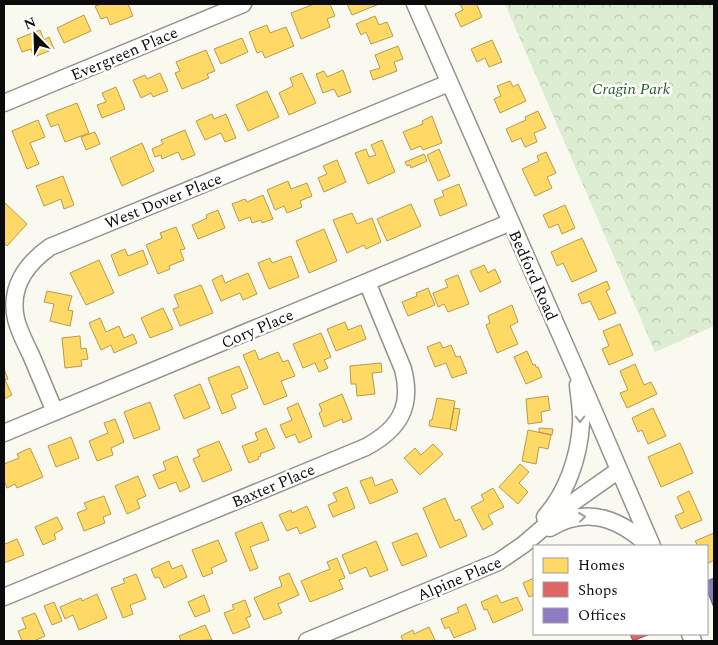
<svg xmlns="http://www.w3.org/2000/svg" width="718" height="645" font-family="Spectral,serif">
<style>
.park{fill:url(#park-crowns)}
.homes{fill:#ffd966;stroke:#b69b4b}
.shops{fill:#e06666;stroke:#a04b4b}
.offices{fill:#8e7cc3;stroke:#675a8c}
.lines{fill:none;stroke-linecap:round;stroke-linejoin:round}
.minor-casing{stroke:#92928e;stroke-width:19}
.minor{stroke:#fefefd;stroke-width:16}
.oneway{stroke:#9d9d9c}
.labels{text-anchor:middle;stroke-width:5;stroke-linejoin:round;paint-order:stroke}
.street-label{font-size:16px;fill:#0b0b0b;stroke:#fff}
.park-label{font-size:16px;font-style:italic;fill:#225d23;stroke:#fff}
</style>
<defs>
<pattern id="park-crowns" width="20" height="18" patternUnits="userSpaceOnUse" patternTransform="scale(1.25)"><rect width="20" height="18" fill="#ddedd1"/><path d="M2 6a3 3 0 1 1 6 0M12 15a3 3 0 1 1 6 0" fill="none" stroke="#bccab2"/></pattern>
</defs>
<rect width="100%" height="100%" fill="#f9f9ef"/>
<!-- park -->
<path class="park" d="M505,4H714V326L655,352Z"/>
<!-- homes -->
<path class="homes" d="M102,4H128L133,16L110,25L107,17L101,19L95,6Z
M314,4H330L335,16L327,19L330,27L301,39L291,13Z
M347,4H379L352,15Z
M460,4H480L477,5L482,17L461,27L455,14L463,10Z
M84,15L91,31L64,43L57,28Z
M375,16L379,25L387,22L393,36L371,44L366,32L361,35L356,24Z
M267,25L270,33L286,27L294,46L265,58L262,51L257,53L249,32Z
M40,30L44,40L49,37L54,49L34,57L31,49L22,52L17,39Z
M242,38L248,52L221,64L214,49Z
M492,40L502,62L489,67L485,58L477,62L471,49Z
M398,46L403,59L394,62L397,71L373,80L370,71L380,68L375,55Z
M206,50L215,71L207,74L209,78L182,89L175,73L180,71L176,62Z
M343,70L351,92L338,97L334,89L323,93L316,74L324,71L327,77Z
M160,73L168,91L153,97L151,93L141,98L133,80L145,75L147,79Z
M302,73L316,103L289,115L279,93L293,86L290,78Z
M510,81L513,87L518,84L526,101L500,113L494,99L501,96L497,86Z
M116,87L125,109L102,118L97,105L106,102L102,93Z
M267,91L279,117L248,131L236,105Z
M77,103L89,133L65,142L58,124L51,127L46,115Z
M538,111L546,128L534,133L537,142L525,147L521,138L512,142L506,129L526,120L525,117Z
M212,114L214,119L226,114L236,138L225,142L221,133L205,140L196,121Z
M432,116L442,143L423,150L421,146L411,150L403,132L423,124L422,121Z
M38,120L45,137L30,143L39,164L27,169L12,131Z
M185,130L195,155L182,160L178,152L162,159L161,155L155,157L152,149L163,144L161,140Z
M95,132L100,144L86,150L81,137Z
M382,140L395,172L368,184L355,153L366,149L369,157L376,155L371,145Z
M142,143L154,171L122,186L110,158Z
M439,149L450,176L438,181L427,155Z
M546,152L556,173L547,177L552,188L535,196L522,169L539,161L537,156Z
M424,154L427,161L411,168L410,165L407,166L405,162Z
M337,160L346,182L324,192L318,178L327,174L323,166Z
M63,176L74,205L64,209L61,199L44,206L36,186Z
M288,181L291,189L307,183L312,196L300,201L302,207L287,213L284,206L275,210L267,190Z
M459,184L467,205L440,216L434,200L444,196L442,191Z
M263,195L273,219L262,223L261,220L252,223L250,217L239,221L232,204L245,199L247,202Z
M4,202L27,224L7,246L4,243Z
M411,204L421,226L387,241L377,219Z
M565,205L575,228L562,234L558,224L549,228L543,215Z
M218,210L225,228L198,239L192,225L207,218L206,215Z
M352,213L357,224L372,218L381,242L366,249L364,245L347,253L333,220Z
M176,227L185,249L180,250L184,260L169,266L170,269L158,274L146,245L162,238L160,233Z
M324,229L337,261L309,273L296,241Z
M582,238L597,271L572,282L563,263L557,266L551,252Z
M125,249L128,256L143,250L148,264L119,276L111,255Z
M291,256L299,277L269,289L258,263L270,258L272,263Z
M99,260L114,293L86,305L70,273Z
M484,265L488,273L495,269L501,282L480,292L470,271Z
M248,273L257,294L243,300L240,293L221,301L212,280L222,275L225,283Z
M458,275L469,304L448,312L444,304L438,307L433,293L448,287L445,280Z
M607,281L610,289L606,291L616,313L599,320L590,301L582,304L578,294Z
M201,285L213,313L180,326L173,309L179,307L174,295Z
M428,288L435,305L408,316L402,302L417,296L416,293Z
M47,291L72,296L68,310L73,311L70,326L50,321L54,304L44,302Z
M512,305L518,322L510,326L518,344L497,353L486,325L490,323L488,316Z
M163,308L173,329L150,338L141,318Z
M100,318L106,332L119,326L124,338L133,334L137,343L114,353L111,345L101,350L89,323Z
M345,322L348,330L361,325L366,339L336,351L327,329Z
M620,324L633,355L609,365L602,349L609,346L603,331Z
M321,333L331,357L324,360L328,368L319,372L315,363L303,368L293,344Z
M80,336L81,349L86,348L88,359L81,360L82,366L65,368L62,338Z
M440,342L443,348L451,345L456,357L460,356L467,373L452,378L446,363L435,367L427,347Z
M255,350L259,360L278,352L283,362L288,360L295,376L281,381L287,396L264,405L243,355Z
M527,351L533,365L535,364L536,367H538L542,377L526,384L514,357Z
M381,363L382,372L372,373L375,394L357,396L356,384H351L350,366Z
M635,364L644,385L651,382L657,394L627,408L620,393L628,390L620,371Z
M239,366L248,388L231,395L236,408L222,414L208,378Z
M4,369L8,379L5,380L12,395L4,399Z
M200,384L210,408L184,419L174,395Z
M342,394L352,419L343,423L342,419L324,427L319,413L322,411L319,404Z
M548,396L550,410L541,412L542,422L528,424L526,399Z
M437,398L455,401L450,429L429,426L430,420H432Z
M150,402L160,429L134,439L124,412Z
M298,403L312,437L299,443L295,434L286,438L280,425L292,420L287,408Z
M454,408L460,409L456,431L450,429Z
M653,408L666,436L648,444L642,430L638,432L632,418Z
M115,419L124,442L111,448L113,455L97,461L89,441L108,433L104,423Z
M266,428L275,448L260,454L261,456L258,457L259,459L249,463L242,446L258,440L255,433Z
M539,428L553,429L552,435L539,432Z
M528,430L551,435L548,449L539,447L536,464L522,461Z
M71,437L79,458L56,467L48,446Z
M219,441L232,470L203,482L193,459L200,456L197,450Z
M680,443L693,473L661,487L648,457Z
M433,444L443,454L420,475L404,458L415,448L421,455Z
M30,448L43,477L17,488L15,484L7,488L4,480V464L19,458L17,454Z
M177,456L190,487L180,492L176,482L159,489L153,475L166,470L163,462Z
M520,464L529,472L519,483L528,492L518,504L499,487Z
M138,476L146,496L137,500L140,508L127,514L115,486Z
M372,477L375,486L392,479L398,492L370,504L360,481Z
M347,487L355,508L333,517L328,505L337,501L333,493Z
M493,488L504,507L488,515L493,524L483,530L471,507L484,500L481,495Z
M689,491L702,520L681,529L675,516L684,512L677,497Z
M104,496L111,514L103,517L105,523L84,531L77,513L87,509L84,503Z
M445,498L455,521L460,519L467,536L440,548L423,508Z
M307,506L316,527L300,534L297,527L287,531L279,515L291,510L292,513Z
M57,517L63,529L54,534L56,539L43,545L35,527Z
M262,522L269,540L250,547L258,568L250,571L235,533Z
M417,533L427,556L402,566L392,543Z
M714,533V560L707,564V546H698L695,541Z
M17,539L24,555L4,563V541L5,544Z
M218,540L227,561L211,568L213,573L203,577L192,550Z
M376,541L388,570L370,577L366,567L350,574L342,555Z
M337,558L345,578L339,580L343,589L310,602L301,581L330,569L327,562Z
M169,561L172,569L182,565L187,577L164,588L159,577L155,578L151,569Z
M289,573L299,595L278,604L282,613L264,620L254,598L282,586L279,577Z
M136,574L146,599L130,605L133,614L123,618L111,588L125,583L123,579Z
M534,578V595L529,597L523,583Z
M97,594L107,618L79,630L73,615L65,619L60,607L81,598L82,601Z
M204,595L210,611L195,617L188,602Z
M497,595L501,603L517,597L523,610L493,623L487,609L484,610L481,602Z
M245,600L251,616L246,618L250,627L233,634L224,613L234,609L232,605Z
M54,602L62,621L52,625L44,606Z
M466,604L476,629L454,638L449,627L445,629L441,619L459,612L457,608Z
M35,613L45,636L34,641H22L18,631L26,628L22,618Z
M205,625L212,640L181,641L179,636Z
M429,627L435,640L434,641H403L401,636L413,630L414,634Z"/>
<!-- shops -->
<path class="shops" d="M630,634H650L633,641Z"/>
<!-- offices -->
<path class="offices" d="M714,578V608L707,590V581Z"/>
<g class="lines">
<!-- minor casing -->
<g class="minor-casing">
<path id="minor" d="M415,4L576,370L652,546
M4,103L243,4
M55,412C47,393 39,374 31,355C25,343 19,331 16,319C9,288 26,264 50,247L449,83
M4,433L511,222
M545,517C567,492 579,457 581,424C582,411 579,398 578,385
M550,528C587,505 620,519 649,546
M4,597L366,447C399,429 413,407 403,369L367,282
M690,634L693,641
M307,641L498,562L523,545L572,503L619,470"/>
</g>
<!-- minor -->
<use href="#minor" class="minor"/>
</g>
<!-- one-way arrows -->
<defs><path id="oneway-chevron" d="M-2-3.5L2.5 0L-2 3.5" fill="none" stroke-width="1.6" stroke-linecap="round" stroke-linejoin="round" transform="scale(1.25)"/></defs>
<g class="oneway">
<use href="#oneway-chevron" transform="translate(580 419) rotate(90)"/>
<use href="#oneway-chevron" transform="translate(582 517) rotate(-6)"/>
</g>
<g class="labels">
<!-- street labels -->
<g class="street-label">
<text transform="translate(124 53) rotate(-23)" y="6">Evergreen Place</text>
<text transform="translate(163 200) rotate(-22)" y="6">West Dover Place</text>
<text transform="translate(534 275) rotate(66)" y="6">Bedford Road</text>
<text transform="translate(257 328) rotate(-23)" y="6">Cory Place</text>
<text transform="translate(273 485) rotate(-23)" y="6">Baxter Place</text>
<text transform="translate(459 578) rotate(-23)" y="6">Alpine Place</text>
</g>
<!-- park labels -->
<g class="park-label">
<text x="631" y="94">Cragin Park</text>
</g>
</g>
<!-- border -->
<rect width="718" height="645" fill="none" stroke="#0b0b0b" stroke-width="10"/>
<!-- legend -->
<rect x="533" y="545" width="175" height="90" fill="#ffffff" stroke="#9d9d9d"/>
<rect x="543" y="558" width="25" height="15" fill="#ffd966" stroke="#9d9d9d"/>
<text x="578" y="570" font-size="15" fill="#0b0b0b">Homes</text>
<rect x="543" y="582" width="25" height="15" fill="#e06666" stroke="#9d9d9d"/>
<text x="578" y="595" font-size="15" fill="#0b0b0b">Shops</text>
<rect x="543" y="608" width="25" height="15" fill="#8e7cc3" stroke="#9d9d9d"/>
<text x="578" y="620" font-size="15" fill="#0b0b0b">Offices</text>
<!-- north arrow -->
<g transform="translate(35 35) rotate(337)" stroke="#ffffff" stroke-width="4" paint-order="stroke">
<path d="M0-4L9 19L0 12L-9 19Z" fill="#0b0b0b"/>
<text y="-8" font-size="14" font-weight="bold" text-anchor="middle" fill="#0b0b0b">N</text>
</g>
</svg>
